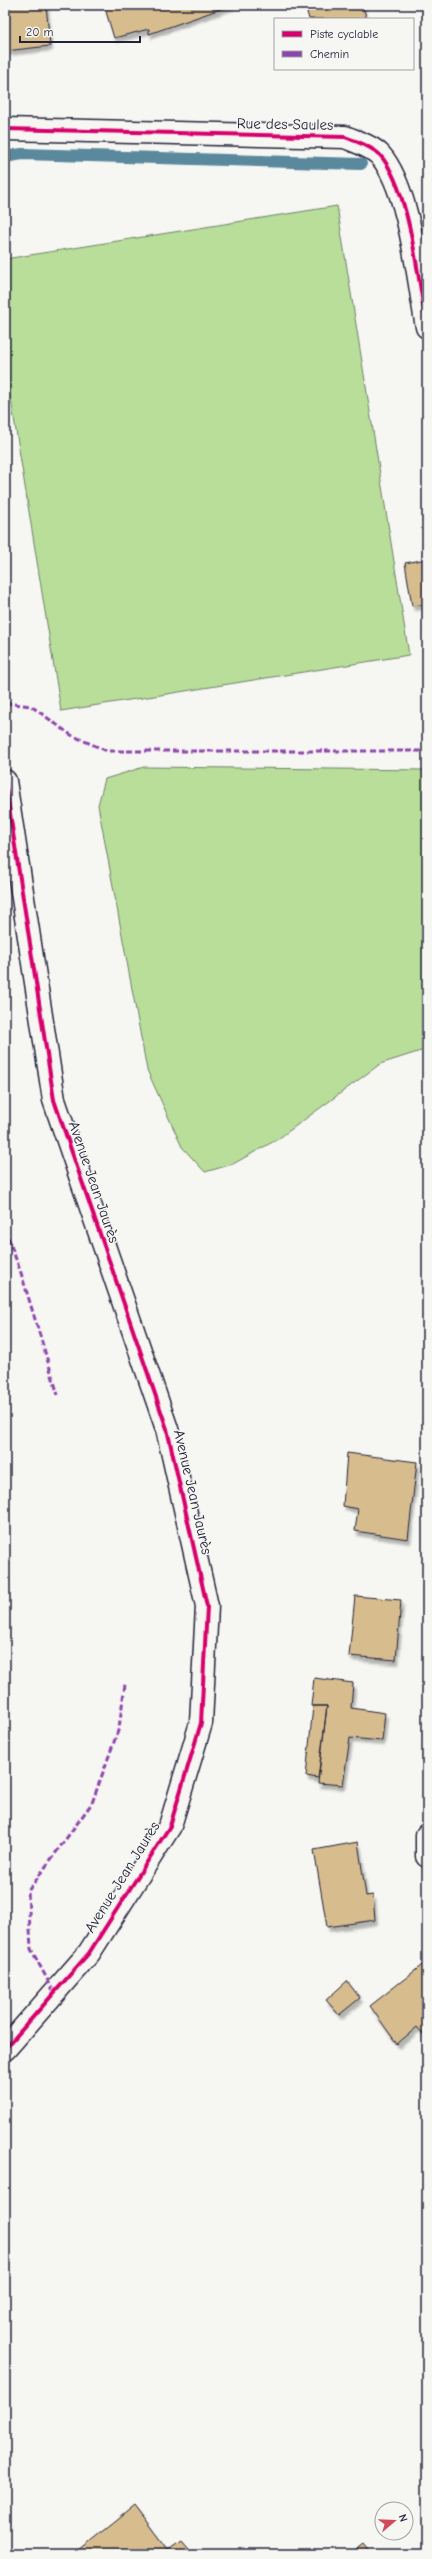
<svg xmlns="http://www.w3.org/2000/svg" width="432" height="2559" font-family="'Comic Neue',sans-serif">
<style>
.green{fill:#b9de99;stroke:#6e806a}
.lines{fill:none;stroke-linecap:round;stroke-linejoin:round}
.stream{stroke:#5a889d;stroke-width:12}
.building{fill:#d7bc8d;stroke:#22223b;filter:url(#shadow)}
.street-casing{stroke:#22223b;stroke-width:25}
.secondary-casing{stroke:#22223b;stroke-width:25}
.street{stroke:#f6f6f2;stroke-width:22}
.secondary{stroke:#f6f6f2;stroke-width:22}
.quiet{stroke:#8e44ad;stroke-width:3;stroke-dasharray:6 3;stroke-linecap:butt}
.cycleway-casing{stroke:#f6f6f2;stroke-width:6}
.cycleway{stroke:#d6006c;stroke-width:4}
.labels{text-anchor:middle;stroke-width:3;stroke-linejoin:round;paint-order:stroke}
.street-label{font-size:15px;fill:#22223b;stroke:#f6f6f2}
</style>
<defs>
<filter id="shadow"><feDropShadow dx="2.5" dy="4.5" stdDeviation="1" flood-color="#0004"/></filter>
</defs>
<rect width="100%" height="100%" fill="#f6f6f2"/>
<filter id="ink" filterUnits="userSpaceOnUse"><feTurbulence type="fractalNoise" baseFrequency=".025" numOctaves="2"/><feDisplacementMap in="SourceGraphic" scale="8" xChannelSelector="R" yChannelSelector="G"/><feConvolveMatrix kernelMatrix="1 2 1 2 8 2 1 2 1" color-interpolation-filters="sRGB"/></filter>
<g filter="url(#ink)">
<!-- green -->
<path class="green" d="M337,206L409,655L61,711L5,362V259Z
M144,767L427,770V1049L380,1064L278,1139L233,1164L205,1172L182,1147L147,1070L98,805L105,779Z"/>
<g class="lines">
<!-- stream -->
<path class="stream" d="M5,157L22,154L361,164"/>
</g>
<!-- building -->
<path class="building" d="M5,5H46L50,46L5,51Z
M104,5H232L149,34V29L114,38Z
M305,5H362L367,19H309Z
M427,559V604L412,606L405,563Z
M347,1453L417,1462L408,1539L355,1531L358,1509L343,1506Z
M355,1596L401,1600L396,1660L349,1656Z
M314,1678L353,1683L351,1708L385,1713L382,1741L350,1738L343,1785L318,1783L327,1706H311Z
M313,1706H327L318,1778L306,1776Z
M358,1842L366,1896L373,1895L375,1920L327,1927L314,1850Z
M426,1962L427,2034L425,2036L417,2027L397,2044L370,2006Z
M347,1981L360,1998L339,2015L326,2000Z
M135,2506L168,2550L163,2554H75Z
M182,2540L194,2554H163L168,2550Z
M363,2544L371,2554H350Z"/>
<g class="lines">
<!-- street casing -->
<g class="street-casing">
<path id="street" d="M5,129L345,137C357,142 371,146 380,155C410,189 418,280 427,327
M427,1835V1856"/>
</g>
<!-- secondary casing -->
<g class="secondary-casing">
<path id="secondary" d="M5,781L54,1100L167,1429L207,1606L201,1723L170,1826L89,1953L5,2049"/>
</g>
<!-- street -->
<use href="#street" class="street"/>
<!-- secondary -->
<use href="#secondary" class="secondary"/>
<!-- quiet -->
<path class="quiet" d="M5,703L31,706L71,735L107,751H427
M5,1229L21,1273L58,1395
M54,1992L31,1949L28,1891L92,1803L119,1728L125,1684"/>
<!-- cycleway casing -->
<g class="cycleway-casing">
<path id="cycleway" d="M5,129L345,137C357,142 371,146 380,155C410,189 418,280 427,327
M5,781L54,1100L167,1429L207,1606L201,1723L170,1826L89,1953L5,2049"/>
</g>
<!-- cycleway -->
<use href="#cycleway" class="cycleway"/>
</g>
</g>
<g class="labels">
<!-- street labels -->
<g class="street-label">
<text transform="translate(285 124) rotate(1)" y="5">Rue des Saules</text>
<text transform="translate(94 1182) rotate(71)" y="5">Avenue Jean Jaurès</text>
<text transform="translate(193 1492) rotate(77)" y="5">Avenue Jean Jaurès</text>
<text transform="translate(122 1877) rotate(-58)" y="5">Avenue Jean Jaurès</text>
</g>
</g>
<!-- margin -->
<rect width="432" height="2559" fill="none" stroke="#f6f6f2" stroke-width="20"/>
<rect x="10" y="10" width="412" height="2539" fill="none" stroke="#22223b" stroke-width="1.5" filter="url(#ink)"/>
<!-- legend -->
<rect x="274" y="18" width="140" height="52" fill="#f6f6f2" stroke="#a1a1a9"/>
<rect x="282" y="31" width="20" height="6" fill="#d6006c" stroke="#a1a1a9"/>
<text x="310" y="38" font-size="12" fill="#22223b">Piste cyclable</text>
<rect x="282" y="51" width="20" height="6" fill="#8e44ad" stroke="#a1a1a9"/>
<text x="310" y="58" font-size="12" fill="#22223b">Chemin</text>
<!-- north arrow -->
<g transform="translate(394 2521) rotate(71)"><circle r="19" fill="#f6f6f2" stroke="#a1a1a9"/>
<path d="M0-3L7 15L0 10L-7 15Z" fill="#d1495b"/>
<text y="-6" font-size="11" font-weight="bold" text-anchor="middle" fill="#22223b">N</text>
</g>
<!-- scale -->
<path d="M20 36v6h120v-6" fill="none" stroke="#22223b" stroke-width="2"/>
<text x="26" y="36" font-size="12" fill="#22223b" stroke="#f6f6f2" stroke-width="3" paint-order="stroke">20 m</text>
</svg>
